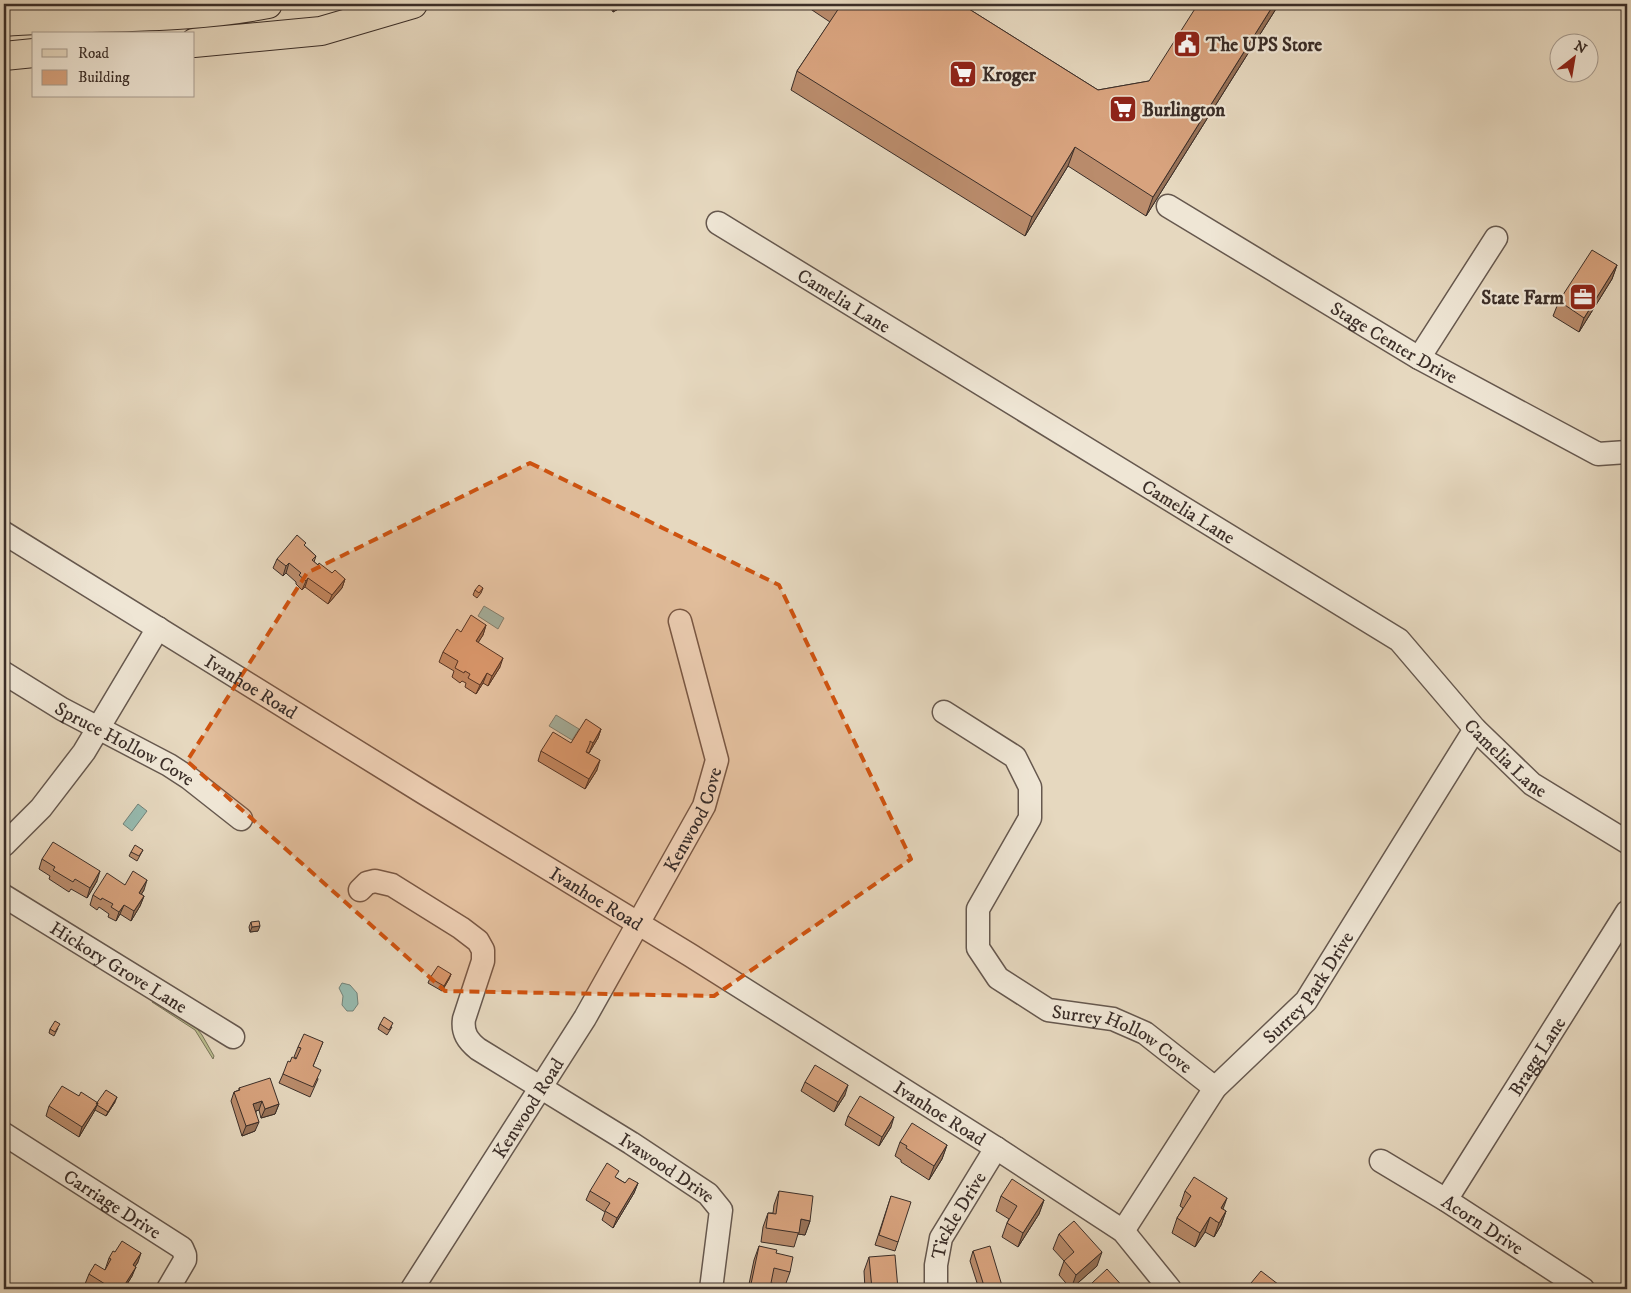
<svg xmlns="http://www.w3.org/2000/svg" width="1631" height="1293" font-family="'IM FELL DW Pica',serif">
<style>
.green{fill:#babd8e;stroke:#7a765b}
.water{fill:#96baaf;stroke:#728279}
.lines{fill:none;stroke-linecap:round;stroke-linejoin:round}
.minor-casing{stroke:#66584e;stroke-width:25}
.major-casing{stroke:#3b2e28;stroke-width:30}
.minor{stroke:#efe6d5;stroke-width:22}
.major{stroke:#e6d8bf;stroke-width:28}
.wall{fill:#ba8c6c;stroke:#3b2e28}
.shaded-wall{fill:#977258;stroke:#3b2e28}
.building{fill:#d8a37e;stroke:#3b2e28}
.marked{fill:#ce5310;fill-opacity:0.2;stroke:#ce5310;stroke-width:4;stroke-dasharray:10 6;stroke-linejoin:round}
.labels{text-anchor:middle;stroke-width:4.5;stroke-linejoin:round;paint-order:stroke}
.poi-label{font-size:19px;font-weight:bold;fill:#3b2e28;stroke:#efe6d5;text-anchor:start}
.street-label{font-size:19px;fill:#3b2e28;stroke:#efe6d5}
</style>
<rect width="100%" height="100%" fill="#e6d8bf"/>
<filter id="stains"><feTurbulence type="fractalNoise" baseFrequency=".004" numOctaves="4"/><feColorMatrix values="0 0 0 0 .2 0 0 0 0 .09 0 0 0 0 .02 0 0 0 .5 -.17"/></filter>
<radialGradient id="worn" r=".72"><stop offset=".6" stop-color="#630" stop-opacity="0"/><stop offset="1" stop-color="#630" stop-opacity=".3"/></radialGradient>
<!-- green -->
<path class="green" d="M154,1000L195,1026L202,1035L214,1056L213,1059L195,1030L152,1002Z"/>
<!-- water -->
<path class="water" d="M484,606L504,618L498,629L478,616Z
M556,715L579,729L572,740L549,726Z
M138,804L147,811L132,831L123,824Z
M342,983L350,985L357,993L358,1004L353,1011H347L342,1005L343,996L339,988Z"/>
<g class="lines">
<!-- minor casing -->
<g class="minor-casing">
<g id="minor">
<path id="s1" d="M1168,206L1419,358L1598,454L1627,452"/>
<path id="s2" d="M718,223L1399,640L1475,729L1532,784L1627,842"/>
<path d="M1419,358L1496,238"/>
<path id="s3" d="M4,533L424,793L690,955L996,1148L1123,1231L1170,1289"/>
<path id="s4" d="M4,673L62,709L169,765L189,778L241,819"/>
<path id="s5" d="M944,712L1015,757L1030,787V818L978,909V948L998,978L1048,1010L1113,1019L1145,1033L1215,1088"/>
<path d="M4,845L41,808L84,752L158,628"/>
<path id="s6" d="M360,890L367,883L375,881L392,885L461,928L478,941L483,950V961L464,1019C462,1033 468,1041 478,1049L631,1143L708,1194L721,1210L711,1289"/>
<path id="s7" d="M4,896L233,1037"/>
<path id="s8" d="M4,1134L182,1248L185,1255V1260L168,1289"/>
<path id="s9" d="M1381,1161L1446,1200L1583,1289"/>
<path id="s10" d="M1446,1200L1627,912"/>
<path id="s11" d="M1123,1231L1215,1088L1306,1001L1475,729"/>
<path id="s12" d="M412,1289L585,1018L704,806L717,760L680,621"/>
<path id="s13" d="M936,1289V1265L941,1238L996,1148"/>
</g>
</g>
<!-- major casing -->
<g class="major-casing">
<path id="major" d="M4,22C91,15 181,21 268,4
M194,43L321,31L413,4
M4,56L34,53"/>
</g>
<!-- minor -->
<use href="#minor" class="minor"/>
<!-- major -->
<use href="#major" class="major"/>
</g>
<!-- wall -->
<path class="wall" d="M608,4H627L613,12Z
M803,4H961L1098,90L1149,81L1279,4L1146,216L1068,166L1025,236L791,90L797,71L830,22Z
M1627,233V245L1624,243Z
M1617,265L1612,279L1579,332L1553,316L1559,301Z
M305,546L316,556L314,562L318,565L332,573L345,579L342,588L328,604L305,587L302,590L296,584V582L286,573L283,576L273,568L277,559Z
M483,588L481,593L477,598L473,595L475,590Z
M486,625L483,635L478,642L500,667L488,686L483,683L476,694L465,687L466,683L462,681L460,683L452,677L454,671L439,662L443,652L461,632Z
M601,729L598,738L589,753L587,752L597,770L585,789L538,761L541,751L571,743Z
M143,850L137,861L129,856L131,852Z
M42,859L97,881L87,898L71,889L69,892L49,879L50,876L39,869Z
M125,885L144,890L141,894L144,896L140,906L131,921L120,914L116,921L108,917L109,914L99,907L97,910L90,905L93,895Z
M251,922L258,931L250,932L249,927Z
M451,974L449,979L442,991L428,983L430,978Z
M380,1024L392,1027L387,1035L378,1029Z
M58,1028L54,1036L49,1033L50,1029Z
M323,1042L313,1066L318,1079L310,1097L279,1083L283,1074L290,1062L296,1059V1058L294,1057L298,1047Z
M805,1082L845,1095L834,1112L801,1091Z
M239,1088L279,1104L275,1114L261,1118L259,1110L256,1111L255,1131L242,1136L231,1101L234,1092L239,1090Z
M79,1096L98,1103L115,1102L106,1116L95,1110L79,1137L46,1116L49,1106Z
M848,1116L891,1127L879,1146L845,1125Z
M900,1142L947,1145L942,1159L929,1180L901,1162V1160L895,1156Z
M617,1178L625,1183H638L634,1193L613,1228L602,1220L605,1212L586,1200L590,1191Z
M779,1191L810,1221L805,1235L798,1234L794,1247L761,1242L763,1227L768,1213H773L774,1205Z
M1185,1191L1226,1211L1221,1225L1214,1237L1205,1232L1195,1247L1172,1233L1177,1218L1183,1208L1180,1206Z
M891,1196L898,1242L895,1251L875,1245Z
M1001,1196L1044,1200L1039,1214L1018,1247L1002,1237L1007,1223L1009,1219L996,1211Z
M1059,1234L1097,1266L1071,1289L1059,1275L1064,1261L1053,1249Z
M759,1246L776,1253L790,1272L785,1286L771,1283L770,1289H748L754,1260Z
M973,1251L1003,1289H979L970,1261Z
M115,1252L138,1262L135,1266L132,1276L124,1289H94L85,1284L89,1274L105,1270L109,1258Z
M869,1257L898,1289H865L864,1271Z
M1092,1283L1125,1289H1090Z"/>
<!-- shaded-wall -->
<path class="shaded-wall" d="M616,4H627L613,12Z
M1274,4H1279L1146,216L1153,197Z
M1075,147L1068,166L1025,236L1032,217Z
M1617,265L1612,279L1579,332L1584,318Z
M289,563L286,573L283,576L286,566Z
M308,578L305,587L302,590L306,581Z
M345,579L342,588L328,604L332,595Z
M486,625L483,635L473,651L476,641Z
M503,658L500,667L488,686L492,676Z
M487,673L483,683L476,694L480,685Z
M601,729L598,738L589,753L593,743Z
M600,760L597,770L585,789L589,779Z
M100,871L97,881L87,898L90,888Z
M147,880L144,890L136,903L139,893Z
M144,896L140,906L131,921L134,911Z
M124,905L120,914L116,921L119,912Z
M260,926L258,931L250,932L252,927Z
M451,974L449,979L442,991L444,986Z
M848,1085L845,1095L834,1112L838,1102Z
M117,1097L115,1102L106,1116L108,1112Z
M262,1101L259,1110L250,1113L253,1104Z
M98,1103L94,1112L79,1137L82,1127Z
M279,1104L275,1114L261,1118L265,1109Z
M894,1117L891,1127L879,1146L882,1137Z
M259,1122L255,1131L242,1136L246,1126Z
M947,1145L942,1159L929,1180L934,1166Z
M638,1183L634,1193L613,1228L617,1218Z
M1227,1198L1222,1212L1216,1222L1221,1208Z
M1044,1200L1039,1214L1018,1247L1023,1233Z
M1226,1211L1221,1225L1214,1237L1219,1223Z
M1210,1217L1205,1232L1195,1247L1200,1233Z
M801,1219L810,1221L805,1235L798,1234Z
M1102,1252L1097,1266L1071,1289L1076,1275Z
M141,1253L138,1262L130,1275L133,1265Z
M136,1267L132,1276L124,1289H122Z"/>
<!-- building -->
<path class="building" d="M838,4H961L1098,90L1149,81L1198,4H1274L1153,197L1075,147L1032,217L797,71L841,5Z
M1592,250L1617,265L1584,318L1559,301Z
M297,535L306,543L304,545L316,556L312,560L318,565L319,563L332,573L335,570L345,579L332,595L308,578L306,581L299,575L301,573L289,563L286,566L277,559Z
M479,585L483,588L479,593L475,590Z
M471,615L486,625L476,641L503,658L492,676L487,673L480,685L468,678L470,674L465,671L464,673L455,668L458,661L443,652L457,629L461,632Z
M586,719L601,729L593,743L590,741V743L586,752L600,760L589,779L541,751L553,732L571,743Z
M53,842L100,871L90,888L75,879L73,882L53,870L55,867L42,859Z
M135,845L143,850L139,856L131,852Z
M133,871L147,880L139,893L144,896L134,911L124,905L119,912L111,907L113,904L102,898L101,900L93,895L107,873L125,885Z
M259,921L260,926L252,927L251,922Z
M438,966L451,974L444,986L430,978Z
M384,1017L393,1023L389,1030L380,1024Z
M55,1021L60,1024L55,1032L50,1029Z
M304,1034L323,1042L313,1066L321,1070L313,1087L283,1074L288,1061L290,1062L292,1057L296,1059L301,1048L298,1047Z
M815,1065L848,1085L838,1102L805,1082Z
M270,1078L279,1104L265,1109L262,1101L253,1104L259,1122L246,1126L234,1092L240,1090L239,1088Z
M62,1086L79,1096L81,1092L98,1103L82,1127L49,1106Z
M106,1090L117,1097L108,1112L97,1105L98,1103L96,1104Z
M860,1096L894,1117L882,1137L848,1116Z
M912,1123L947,1145L934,1166L906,1148L907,1146L900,1142Z
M607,1163L619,1171L615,1177L625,1183L629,1178L638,1183L617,1218L605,1211L610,1203L590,1191Z
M1194,1177L1227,1198L1221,1208L1226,1211L1219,1223L1210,1217L1200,1233L1177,1218L1191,1196L1185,1191Z
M1012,1179L1044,1200L1023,1233L1007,1223L1017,1206L1001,1196Z
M779,1191L813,1196L810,1221L801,1219L799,1233L766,1228L768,1213L776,1214Z
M891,1196L911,1202L898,1242L879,1235Z
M1074,1221L1102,1252L1076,1275L1064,1261L1074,1252L1059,1234Z
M122,1241L141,1253L133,1265L136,1267L122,1289H113L89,1274L95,1264L105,1270L111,1259L109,1258L113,1251L115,1252Z
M759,1246L777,1250L776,1253L793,1257L790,1272L774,1268L770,1288L751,1284Z
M990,1246L1003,1289H985L973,1251Z
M895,1255L898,1289H872L869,1257Z
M1107,1269L1125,1289H1098L1092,1283Z
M1261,1271L1283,1288L1282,1289H1246Z"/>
<!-- marked area -->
<path class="marked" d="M530,463L779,585L911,859L714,996L445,991L187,761L307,573Z"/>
<!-- icons -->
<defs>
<g id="civic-square" transform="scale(1.4375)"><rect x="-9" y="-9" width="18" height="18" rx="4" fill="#8f2418" stroke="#efe6d5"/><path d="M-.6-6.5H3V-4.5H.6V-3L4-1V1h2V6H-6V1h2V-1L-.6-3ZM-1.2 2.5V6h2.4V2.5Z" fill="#fff"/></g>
<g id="supermarket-square" transform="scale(1.4375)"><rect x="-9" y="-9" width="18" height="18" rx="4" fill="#8f2418" stroke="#efe6d5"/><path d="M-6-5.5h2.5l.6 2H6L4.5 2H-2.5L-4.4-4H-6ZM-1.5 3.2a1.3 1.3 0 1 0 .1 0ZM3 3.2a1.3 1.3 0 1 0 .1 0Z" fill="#fff"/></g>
<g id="office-square" transform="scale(1.4375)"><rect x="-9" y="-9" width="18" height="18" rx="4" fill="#8f2418" stroke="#efe6d5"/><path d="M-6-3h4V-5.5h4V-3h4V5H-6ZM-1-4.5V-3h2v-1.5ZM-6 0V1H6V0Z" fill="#fff"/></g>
</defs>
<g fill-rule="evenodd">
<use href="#civic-square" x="1187" y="44"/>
<use href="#supermarket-square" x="963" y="74"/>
<use href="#supermarket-square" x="1123" y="109"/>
<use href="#office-square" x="1583" y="297"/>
</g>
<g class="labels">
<!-- poi labels -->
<g class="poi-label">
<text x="1206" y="51">The UPS Store</text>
<text x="982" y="81">Kroger</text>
<text x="1142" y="116">Burlington</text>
<text x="1564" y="304" text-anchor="end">State Farm</text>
</g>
<!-- street labels -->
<g class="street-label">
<text dy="7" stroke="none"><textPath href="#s2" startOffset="148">Camelia Lane</textPath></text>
<text dy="7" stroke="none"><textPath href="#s1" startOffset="264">Stage Center Drive</textPath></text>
<text dy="7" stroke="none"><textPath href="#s2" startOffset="552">Camelia Lane</textPath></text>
<text dy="7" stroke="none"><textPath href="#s3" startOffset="291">Ivanhoe Road</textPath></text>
<text dy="7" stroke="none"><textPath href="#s4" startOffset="140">Spruce Hollow Cove</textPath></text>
<text dy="7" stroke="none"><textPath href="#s2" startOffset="958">Camelia Lane</textPath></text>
<text dy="7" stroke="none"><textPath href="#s12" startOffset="548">Kenwood Cove</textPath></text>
<text dy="7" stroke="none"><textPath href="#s3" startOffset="696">Ivanhoe Road</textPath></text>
<text dy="7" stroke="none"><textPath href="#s7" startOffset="135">Hickory Grove Lane</textPath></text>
<text dy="7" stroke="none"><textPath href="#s11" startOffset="308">Surrey Park Drive</textPath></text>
<text dy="7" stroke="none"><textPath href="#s5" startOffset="469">Surrey Hollow Cove</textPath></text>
<text dy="7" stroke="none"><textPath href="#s10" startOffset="170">Bragg Lane</textPath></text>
<text dy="7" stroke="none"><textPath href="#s12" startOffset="215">Kenwood Road</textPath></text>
<text dy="7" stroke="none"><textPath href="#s3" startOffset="1101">Ivanhoe Road</textPath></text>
<text dy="7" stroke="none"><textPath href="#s6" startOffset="479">Ivawood Drive</textPath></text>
<text dy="7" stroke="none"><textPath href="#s8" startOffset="129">Carriage Drive</textPath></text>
<text dy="7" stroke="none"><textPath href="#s13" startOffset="79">Tickle Drive</textPath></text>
<text dy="7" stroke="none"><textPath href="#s9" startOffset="120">Acorn Drive</textPath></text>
</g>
</g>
<!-- margin -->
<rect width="1631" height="1293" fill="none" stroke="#e6d8bf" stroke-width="20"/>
<rect x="5" y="5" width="1621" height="1283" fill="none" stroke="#3b2e28" stroke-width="2.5"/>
<rect x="10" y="10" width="1611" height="1273" fill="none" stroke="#3b2e28"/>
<!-- legend -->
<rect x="32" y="32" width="162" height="65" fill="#efe6d5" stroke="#a79c90"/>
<rect x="42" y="49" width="25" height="8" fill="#e6d8bf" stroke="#a79c90"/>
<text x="78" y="58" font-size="15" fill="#3b2e28">Road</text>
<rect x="42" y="70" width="25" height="15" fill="#d8a37e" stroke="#a79c90"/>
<text x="78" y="82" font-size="15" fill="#3b2e28">Building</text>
<!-- north arrow -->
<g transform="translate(1574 58) rotate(31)"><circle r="24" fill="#efe6d5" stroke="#a79c90"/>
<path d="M0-4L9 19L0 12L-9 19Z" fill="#8f2418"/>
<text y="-8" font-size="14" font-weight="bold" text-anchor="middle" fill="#3b2e28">N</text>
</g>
<rect width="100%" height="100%" filter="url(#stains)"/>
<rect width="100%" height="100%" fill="url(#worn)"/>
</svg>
